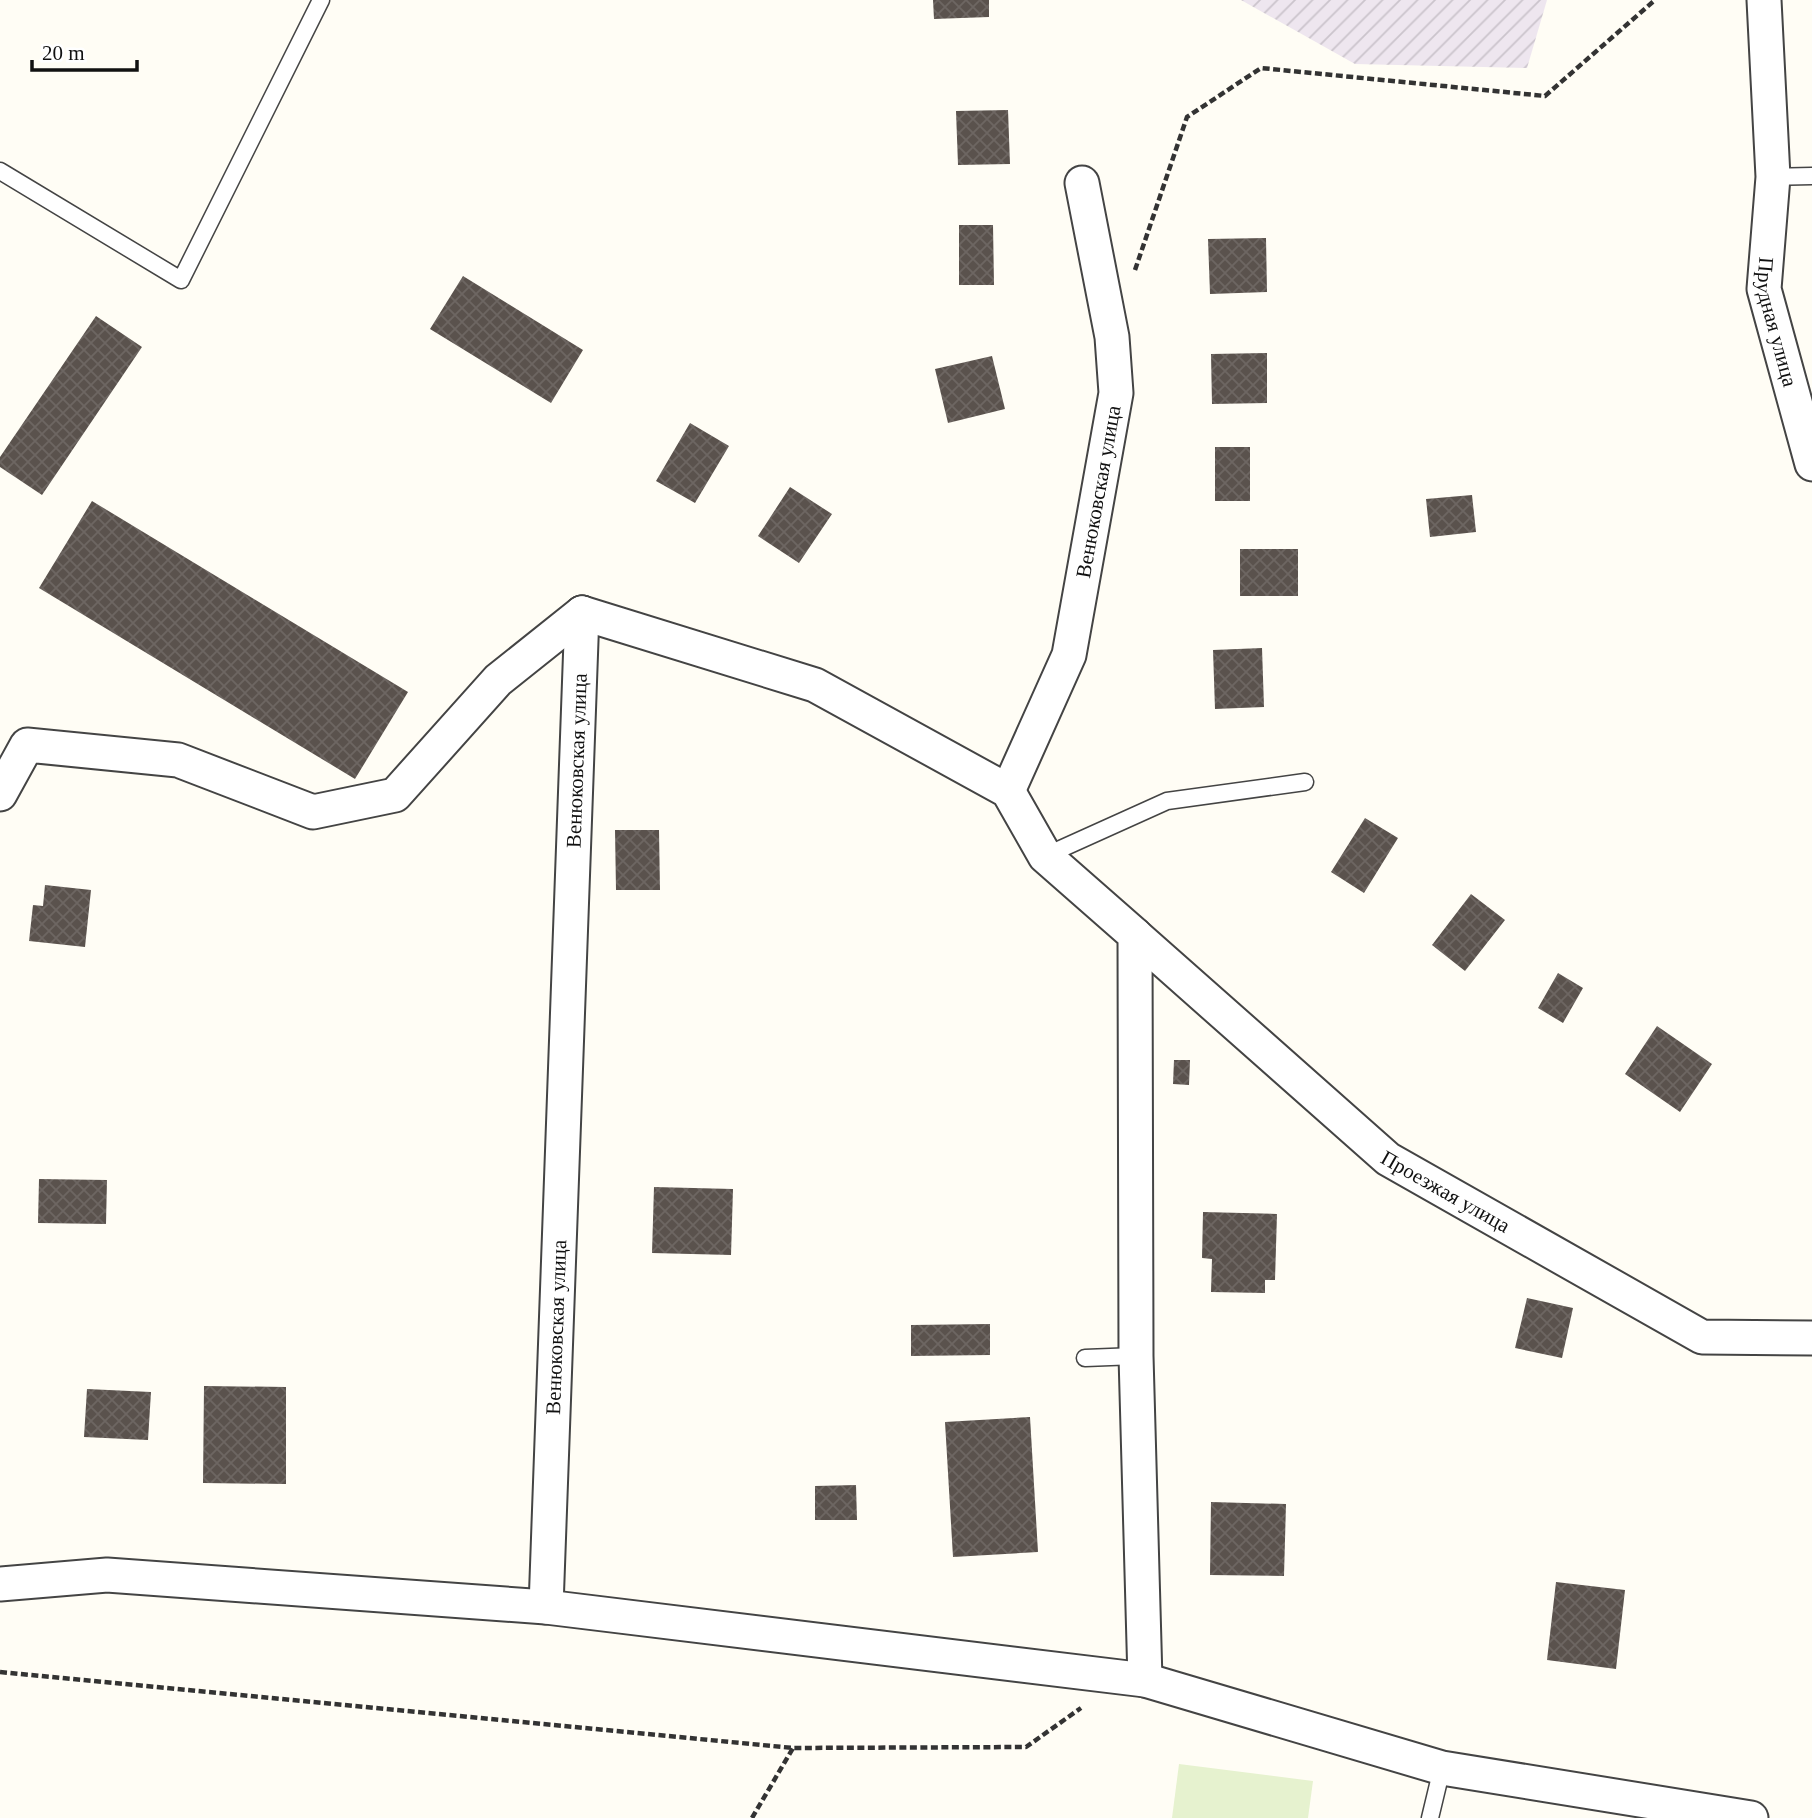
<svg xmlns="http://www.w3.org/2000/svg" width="1812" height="1818" font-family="Georgia,serif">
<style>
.industrial{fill:url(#industrial-furrows)}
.pitch{fill:#e6f2cf}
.building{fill:url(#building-cross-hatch)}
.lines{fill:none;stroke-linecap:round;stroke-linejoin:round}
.lane-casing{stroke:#444;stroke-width:19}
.street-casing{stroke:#444;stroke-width:37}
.path{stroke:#333;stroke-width:4.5;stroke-dasharray:7 3.5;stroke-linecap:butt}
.lane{stroke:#fff;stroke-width:16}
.street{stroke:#fff;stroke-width:33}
.labels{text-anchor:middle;stroke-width:7;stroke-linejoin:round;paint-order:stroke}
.street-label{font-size:21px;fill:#111;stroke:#fff}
</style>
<defs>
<pattern id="industrial-furrows" width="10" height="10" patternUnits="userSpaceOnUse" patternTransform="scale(1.75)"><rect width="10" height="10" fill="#eee6ef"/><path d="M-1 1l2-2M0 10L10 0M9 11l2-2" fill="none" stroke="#cbc4cc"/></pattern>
<pattern id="building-cross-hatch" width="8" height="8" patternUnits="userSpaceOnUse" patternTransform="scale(1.75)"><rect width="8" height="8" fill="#5a524d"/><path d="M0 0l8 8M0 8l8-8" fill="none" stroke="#6d6662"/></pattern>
</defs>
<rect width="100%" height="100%" fill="#fffdf5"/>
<!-- industrial -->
<path class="industrial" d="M1241,0H1547L1527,68L1355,64Z"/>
<!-- pitch -->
<path class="pitch" d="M1179,1764L1313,1781L1308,1818H1172Z"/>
<!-- building -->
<path class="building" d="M933,0H989V17L934,19Z
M1008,110L1010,164L958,165L956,111Z
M959,225H993L994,285H959Z
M1266,238L1267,292L1210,294L1208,239Z
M463,276L583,350L551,403L430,329Z
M96,316L142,347L42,495L0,467V457Z
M1267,353V403L1212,404L1211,354Z
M992,356L1005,409L948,423L935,369Z
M690,423L729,446L695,503L656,481Z
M1215,447H1250V501H1215Z
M790,487L832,514L799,563L758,536Z
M1472,495L1476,532L1430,537L1426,499Z
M92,501L408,692L355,779L39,588Z
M1240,549H1298V596H1240Z
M1262,648L1264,707L1215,709L1213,650Z
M1365,818L1398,838L1364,893L1331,872Z
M615,830H659L660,890H616Z
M45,885L91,890L85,947L29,941L33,905L43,906Z
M1471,894L1505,920L1465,971L1432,945Z
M1558,973L1583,988L1563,1023L1538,1008Z
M1657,1026L1712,1064L1680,1112L1625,1074Z
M1174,1060H1190L1189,1085L1173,1084Z
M39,1179L107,1180L106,1224L38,1223Z
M654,1187L733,1189L731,1255L652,1253Z
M1203,1212L1277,1214L1275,1280H1265V1293L1211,1292L1212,1259L1202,1258Z
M1527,1298L1573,1308L1562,1358L1515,1348Z
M990,1324V1355L911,1356V1325Z
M204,1386L286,1387V1484L203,1483Z
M87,1389L151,1392L148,1440L84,1437Z
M1030,1417L1038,1552L953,1557L945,1422Z
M856,1485L857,1520H815V1486Z
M1211,1502L1286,1504L1284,1576L1210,1575Z
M1556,1582L1625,1590L1616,1669L1547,1660Z"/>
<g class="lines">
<!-- lane casing -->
<g class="lane-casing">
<path id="lane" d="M0,171L181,280L321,0
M1773,177L1812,176
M1045,856L1167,801L1305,782
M1085,1358L1136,1356
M1430,1818L1442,1768"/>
</g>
<!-- street casing -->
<g class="street-casing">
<g id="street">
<path id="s1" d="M1764,0L1773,177L1764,289L1812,464"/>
<path d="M582,613L815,685L1008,791L1045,856L1135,935L1136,1356L1145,1680"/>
<path id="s2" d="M1008,791L1069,655L1116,393L1112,337L1082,183"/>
<path d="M0,794L27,745L178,760L313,812L395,795L498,680L582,613"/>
<path id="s3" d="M1135,935L1388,1159L1702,1337L1812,1338"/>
<path d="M0,1584L107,1575L546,1607L1145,1680L1442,1768L1751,1818"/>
<path id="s4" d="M546,1607L582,613"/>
</g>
</g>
<!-- path -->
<path class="path" d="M1135,270L1187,117L1261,68L1545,96L1655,0
M0,1672L793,1748L1026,1747L1081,1708
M752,1818L793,1748"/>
<!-- lane -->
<use href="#lane" class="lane"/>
<!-- street -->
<use href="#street" class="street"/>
</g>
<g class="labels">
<!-- street labels -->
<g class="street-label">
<text dy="7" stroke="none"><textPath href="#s1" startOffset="324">Прудная улица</textPath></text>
<text dy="7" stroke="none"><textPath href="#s2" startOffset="315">Венюковская улица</textPath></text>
<text dy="7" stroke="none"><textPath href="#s4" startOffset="847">Венюковская улица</textPath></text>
<text dy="7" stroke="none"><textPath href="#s3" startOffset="404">Проезжая улица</textPath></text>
<text dy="7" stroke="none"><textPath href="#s4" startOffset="280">Венюковская улица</textPath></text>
</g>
</g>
<!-- scale -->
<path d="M32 60v10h105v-10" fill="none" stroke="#111111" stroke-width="3.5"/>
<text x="42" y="60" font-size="21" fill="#111111" stroke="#ffffff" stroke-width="5" paint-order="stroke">20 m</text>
</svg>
